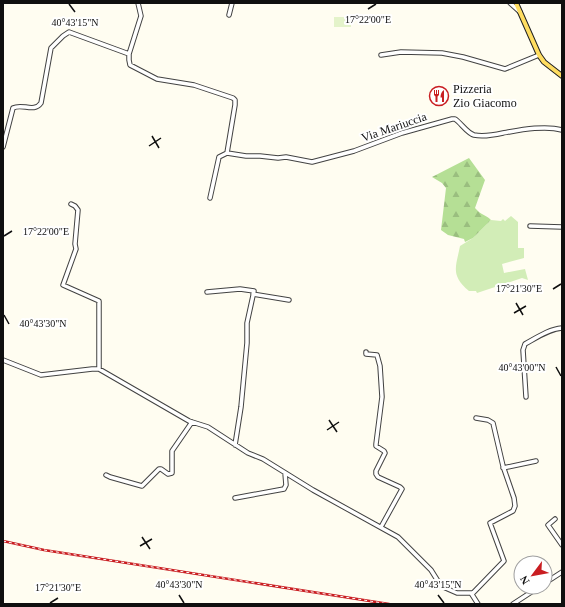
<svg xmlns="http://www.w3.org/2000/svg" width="565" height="607" font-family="'Times New Roman',serif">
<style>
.grass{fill:#d2edb7}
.forest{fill:url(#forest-firs)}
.pitch{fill:#e4f3ca}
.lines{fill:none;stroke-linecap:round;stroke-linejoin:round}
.minor-casing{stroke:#424242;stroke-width:5.5}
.major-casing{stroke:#202020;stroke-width:6}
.minor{stroke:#fff;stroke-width:3.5}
.major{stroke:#ffdd61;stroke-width:4}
.rail-casing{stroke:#c91d21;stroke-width:2.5}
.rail{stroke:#fff;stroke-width:1;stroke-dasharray:3;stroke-linecap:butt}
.ticks{fill:none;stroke:#0f0f0f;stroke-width:1.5}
.labels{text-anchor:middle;stroke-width:4;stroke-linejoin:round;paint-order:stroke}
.poi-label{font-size:12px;fill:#0f0f0f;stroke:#fff;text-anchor:start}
.street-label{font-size:12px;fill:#0f0f0f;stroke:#fff}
.ticks-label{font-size:10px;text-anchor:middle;fill:#0f0f0f;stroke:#fff;stroke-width:4;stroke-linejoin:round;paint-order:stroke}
</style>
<defs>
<pattern id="forest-firs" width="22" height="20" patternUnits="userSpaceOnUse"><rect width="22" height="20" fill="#b5df95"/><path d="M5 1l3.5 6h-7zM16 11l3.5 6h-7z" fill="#9abe7f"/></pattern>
</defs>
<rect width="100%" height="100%" fill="#fffdf1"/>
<!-- grass -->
<path class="grass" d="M511,216L518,222V248H524V258L502,264L504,273L525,269L528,280L522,278L477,293L476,291H469C450,275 456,267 460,246L473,238L491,220L501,221L503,219L505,221Z"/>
<!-- forest -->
<path class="forest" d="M469,158L485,180L475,208C482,216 485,214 491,220L473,238L465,242L464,239L448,235L441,230L446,188L442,183L432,177Z"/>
<!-- pitch -->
<path class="pitch" d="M334,17H351V27H334Z"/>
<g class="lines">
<!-- minor casing -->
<g class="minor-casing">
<path id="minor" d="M510,3L520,12
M229,15L232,3
M129,54L141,16L138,3
M381,55L401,52L442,53L463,57L505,69L539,55
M3,147L13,108C22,103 34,113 41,103L51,48L63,36L69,32L129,54V60L130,65L157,79L194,85L233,98L235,100V105L227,153
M227,153L246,156H260L278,158L286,157L312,162L354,151L402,133L452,119H455C461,123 467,133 474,135C483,137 494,135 503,133C520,130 545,125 562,130
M210,198L219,157L227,153
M71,204L75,206L78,210L75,244L76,249L63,285L99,301V369
M530,226L562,227
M207,292L240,289L254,291L247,323V343L241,407L235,445
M253,294L289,300
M366,352V354L377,355L380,366L382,397L376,444V446L384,451L385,453L376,471V474L378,477L400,487L402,489L381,527
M3,360L41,375L92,369H99L189,421L208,427L248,453L263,459L313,490L398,537L431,570L441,586L457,593H471L478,604
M526,397L523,350L525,344C536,338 549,329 562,328
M503,468L536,461
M106,475L110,477L142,486L159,469H161L168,474L172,473V451L192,422
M235,498L284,489L286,485L285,473
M555,519L548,525L562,545
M545,583L562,572
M472,594L504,561L490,523L513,511L515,506L514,498L503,466L493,423L488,420L476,418
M513,604L539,587"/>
</g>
<!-- major casing -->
<g class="major-casing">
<path id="major" d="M516,3L539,55L544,62L562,76"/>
</g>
<!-- minor -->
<use href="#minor" class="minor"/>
<!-- major -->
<use href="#major" class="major"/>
<!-- rail casing -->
<g class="rail-casing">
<path id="rail" d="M3,541L44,550L389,604"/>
</g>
<!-- rail -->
<use href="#rail" class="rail"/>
</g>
<!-- ticks -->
<path class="ticks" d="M69,4L75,12M368,9L376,4M152,136L159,148M149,146L161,138M4,236L12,231M553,289L561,284M516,303L523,315M514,313L526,306M4,315L9,324M556,367L561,376M329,420L337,432M327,430L339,422M142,537L150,549M140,546L152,539M179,595L184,603M438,595L444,603M50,603L58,598"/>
<!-- icons -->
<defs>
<g id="restaurant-ring" transform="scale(1)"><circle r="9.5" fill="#fff" stroke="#c91d21" stroke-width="1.5"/><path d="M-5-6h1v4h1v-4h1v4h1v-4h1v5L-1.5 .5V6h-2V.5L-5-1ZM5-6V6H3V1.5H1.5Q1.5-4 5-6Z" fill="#c91d21"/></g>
</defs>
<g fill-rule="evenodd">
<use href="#restaurant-ring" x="439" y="96"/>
</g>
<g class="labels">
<!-- poi labels -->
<g class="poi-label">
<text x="453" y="93">Pizzeria<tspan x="453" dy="14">Zio Giacomo</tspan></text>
</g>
<!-- street labels -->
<g class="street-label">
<text transform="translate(394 127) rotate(-19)" y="4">Via Mariuccia</text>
</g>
</g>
<g class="ticks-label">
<text x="368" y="23">17°22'00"E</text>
<text x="75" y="26">40°43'15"N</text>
<text x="46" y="235">17°22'00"E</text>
<text x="519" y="292">17°21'30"E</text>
<text x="43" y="327">40°43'30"N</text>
<text x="522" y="371">40°43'00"N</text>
<text x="179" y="588">40°43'30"N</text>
<text x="438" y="588">40°43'15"N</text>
<text x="58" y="591">17°21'30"E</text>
</g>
<!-- border -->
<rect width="565" height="607" fill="none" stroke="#0f0f0f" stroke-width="8"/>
<!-- north arrow -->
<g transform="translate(533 575) rotate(238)"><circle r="19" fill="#ffffff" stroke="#9f9f9f"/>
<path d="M0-3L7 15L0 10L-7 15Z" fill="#c91d21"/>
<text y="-6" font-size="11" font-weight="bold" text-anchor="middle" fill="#0f0f0f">N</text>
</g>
</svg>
